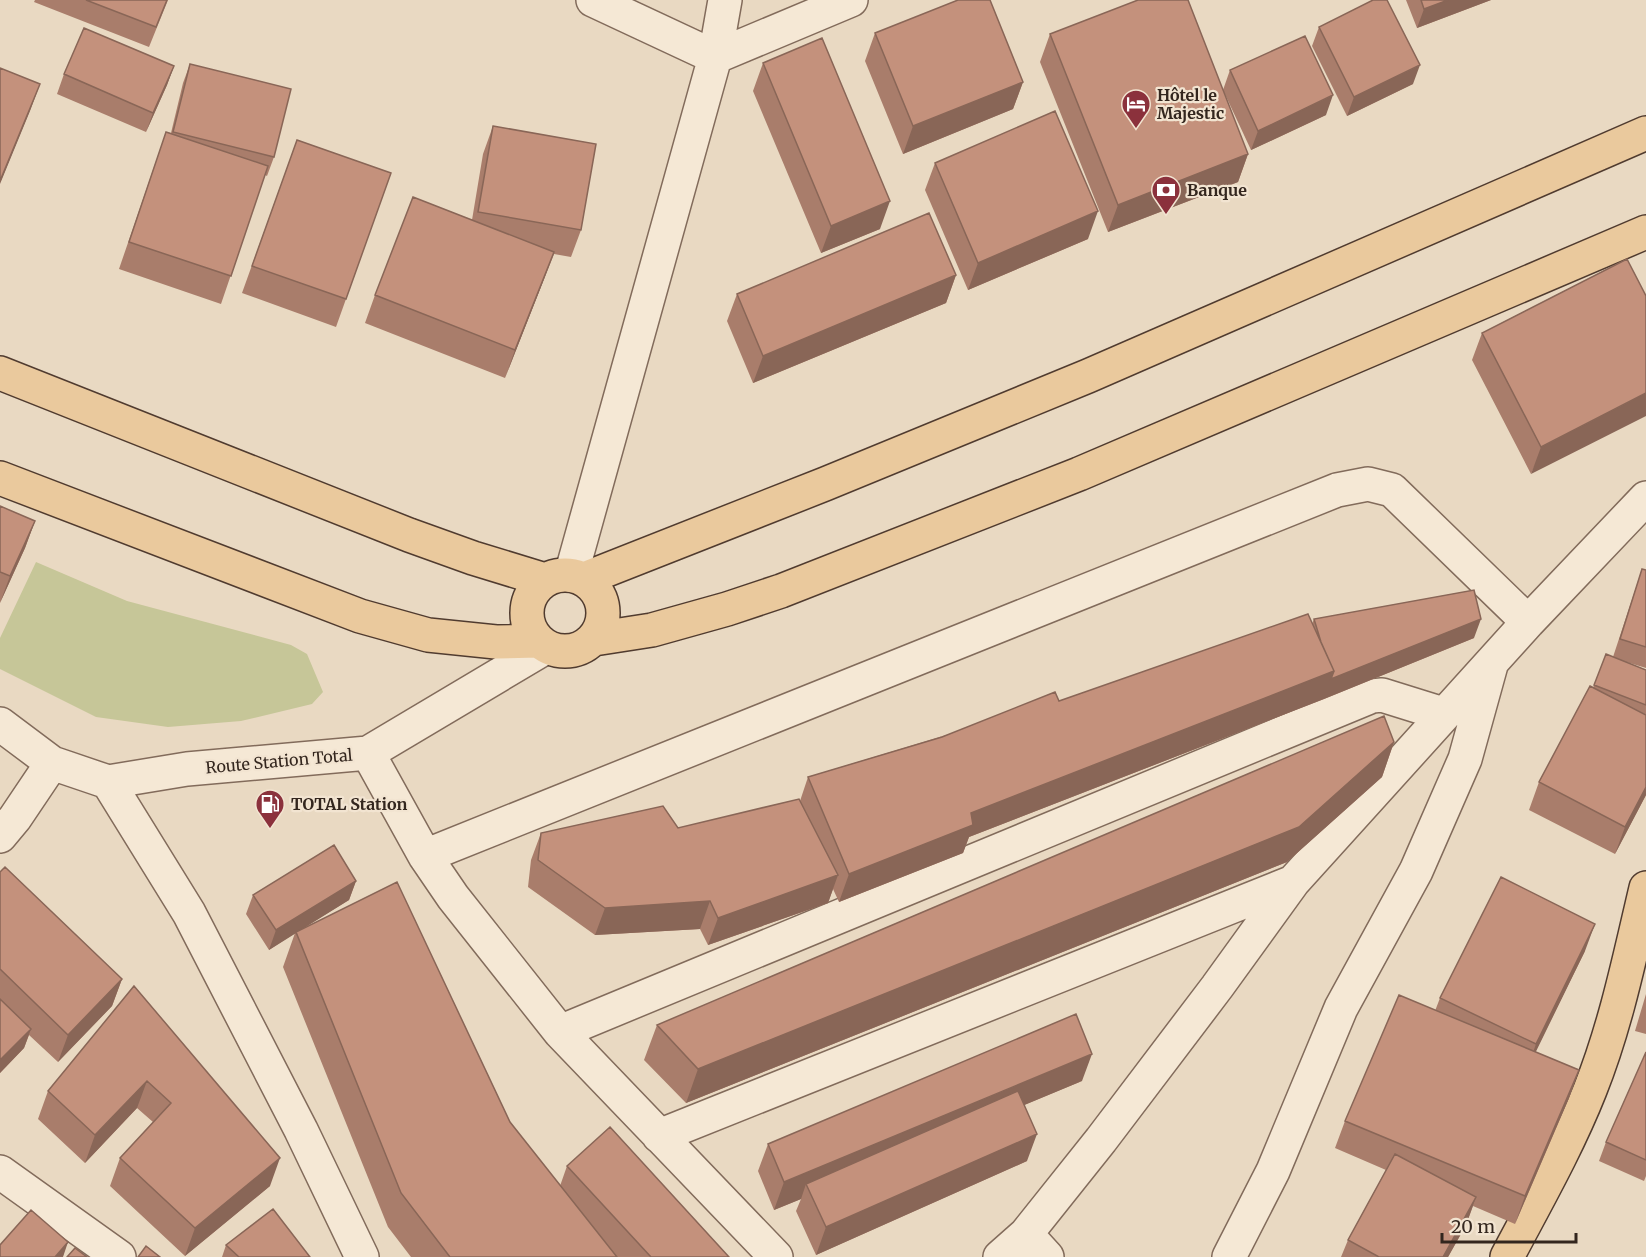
<svg xmlns="http://www.w3.org/2000/svg" width="1646" height="1257" font-family="Merriweather,serif">
<style>
.green{fill:#c6c698}
.lines{fill:none;stroke-linecap:round;stroke-linejoin:round}
.minor-casing{stroke:#826b5b;stroke-width:36}
.major-casing{stroke:#503b2f;stroke-width:36}
.minor{stroke:#f5e8d5;stroke-width:33}
.major{stroke:#eac99d;stroke-width:33}
.wall{fill:#a97d6b}
.shaded-wall{fill:#896657}
.building{fill:#c4917c;stroke:#896657;stroke-width:1.5}
.labels{text-anchor:middle;stroke-width:4.5;stroke-linejoin:round;paint-order:stroke}
.poi-label{font-size:16px;font-weight:bold;fill:#33261e;stroke:#f2e4d1;text-anchor:start}
.street-label{font-size:16px;fill:#33261e;stroke:#f2e4d1}
</style>
<rect width="100%" height="100%" fill="#e9d9c2"/>
<!-- green -->
<path class="green" d="M36,562L127,601L291,645L307,654L323,692L312,704L241,721L168,727L96,717L0,669V638Z"/>
<g class="lines">
<!-- minor casing -->
<g class="minor-casing">
<path id="minor" d="M593,0L715,57L851,0
M571,575L715,57L725,0
M0,724L52,763L108,782L187,769L368,753L546,647
M368,753L425,856L453,897L560,1032L776,1257
M108,782L189,913L301,1130L362,1257
M0,836L15,818L52,763
M425,856L1337,490L1368,484L1392,490L1528,622
M560,1032L1372,696L1382,695L1443,714
M659,1136L1293,882
M0,1172L119,1257
M1026,1234L1047,1257
M1000,1257L1026,1234L1101,1140L1217,987L1293,882L1528,622L1646,498
M1229,1257L1273,1171L1341,1008L1416,871L1465,759L1491,665"/>
</g>
<!-- major casing -->
<g class="major-casing">
<path id="major" d="M0,373L409,535L473,558L545,580
M0,478L360,616L428,635L496,642L538,641
M527 613a38 38 0 1 1 76 0a38 38 0 1 1-76 0Z
M584,579L825,484L1088,376L1646,133
M594,639L652,630L727,609L781,591L1079,474L1646,232
M1507,1257C1536,1202 1567,1148 1590,1090C1616,1025 1630,956 1646,888"/>
</g>
<!-- minor -->
<use href="#minor" class="minor"/>
<!-- major -->
<use href="#major" class="major"/>
</g>
<!-- wall -->
<path class="wall" d="M35,0H168L149,47L34,2Z
M1406,0H1491L1417,28Z
M1319,27L1413,84L1347,116L1312,46Z
M875,33L1023,82L1013,109L903,154L865,61Z
M1050,34L1248,154L1238,182L1108,232L1040,62Z
M763,63L880,229L821,253L753,91Z
M190,64L274,157L267,176L265,175L221,304L119,269L166,132L171,133L183,83Z
M174,66L167,85L146,132L57,94L64,74Z
M1230,70L1326,115L1251,150L1223,90Z
M493,126L581,230L571,257L554,254L505,378L365,323L375,295L472,220L483,154Z
M297,140L391,173L336,327L242,293Z
M935,163L1088,239L968,290L925,190Z
M1627,259L1531,474L1472,360L1482,333Z
M956,275L946,303L753,383L727,321L737,294Z
M0,506L35,521L25,548L0,603Z
M1642,569L1646,570V668L1623,661L1646,670V795L1615,854L1529,810L1539,782L1593,688L1606,654L1613,657Z
M1314,619L1474,638L1324,699L969,837L963,853L839,902L833,889L828,903L708,945L700,929L595,935L528,887L531,860L541,833L678,828L800,801L808,777L1312,624Z
M1394,742L1382,777L1287,862L686,1103L644,1060L657,1025Z
M0,872L122,979L112,1006L58,1062L29,1035L24,1048L0,1073Z
M356,881L349,900L303,928L510,1122L560,1186L567,1166L729,1257H411L388,1227L283,967L295,933L269,950L246,914L253,895Z
M1585,951L1535,1052L1579,1070L1569,1098L1515,1224L1473,1206L1466,1225L1448,1257H1341L1348,1240L1386,1170L1335,1148L1345,1121L1435,1011L1440,998Z
M134,986L270,1186L185,1256L110,1186L120,1158L153,1122L137,1108L85,1163L38,1119L48,1091Z
M1646,994V1034L1635,1031Z
M1646,1052V1176L1644,1181L1599,1161L1606,1142Z
M1082,1081L1024,1105L1027,1161L816,1255L796,1211L801,1199L774,1210L758,1171L768,1144Z
M226,1245L310,1257H222Z"/>
<!-- shaded-wall -->
<path class="shaded-wall" d="M1448,0H1491L1417,28L1424,9Z
M1420,65L1413,84L1347,116L1354,97Z
M174,66L167,85L146,132L153,113Z
M1023,82L1013,109L903,154L913,126Z
M40,84L30,111L0,184V181Z
M1333,95L1326,115L1251,150L1258,131Z
M1248,154L1238,182L1108,232L1118,205Z
M890,201L880,229L821,253L831,226Z
M1098,211L1088,239L968,290L978,263Z
M554,252L544,279L505,378L515,350Z
M956,275L946,303L753,383L763,356Z
M1646,393V416L1531,474L1541,447Z
M35,521L25,548L0,603L10,576Z
M1481,619L1474,638L1324,699L969,837L963,853L839,902L849,874L971,813L1334,671Z
M1394,742L1382,777L1287,862L686,1103L698,1069Z
M1646,787V795L1615,854L1625,827Z
M838,875L828,903L708,945L718,918Z
M356,881L349,900L269,950L276,930Z
M710,901L700,929L595,935L605,908Z
M1595,924L1585,951L1526,1072L1536,1044Z
M122,979L112,1006L58,1062L68,1035Z
M31,1029L24,1048L0,1073V1060Z
M1092,1054L1082,1081L811,1194L806,1184L801,1199L774,1210L784,1182Z
M1579,1070L1569,1098L1515,1224L1525,1196Z
M147,1081L137,1108L85,1163L95,1135Z
M1037,1134L1027,1161L816,1255L826,1227Z
M280,1158L270,1186L185,1256L195,1228Z
M1476,1197L1466,1225L1448,1257H1443Z
M68,1242L63,1257H55Z"/>
<!-- building -->
<path class="building" d="M86,0H167L156,27Z
M958,0H990L1023,82L913,126L875,33Z
M1138,0H1188L1248,154L1118,205L1050,34Z
M1373,0H1387L1420,65L1354,97L1319,27Z
M1421,0H1448L1424,9Z
M84,28L174,66L153,113L64,74Z
M1305,36L1333,95L1258,131L1230,70Z
M822,38L890,201L831,226L763,63Z
M190,64L291,89L274,157L173,132Z
M0,68L40,84L0,181Z
M1055,111L1098,211L978,263L935,163Z
M493,126L596,144L581,230L478,212Z
M166,132L268,166L231,276L129,242Z
M297,140L391,173L346,299L252,266Z
M413,197L554,252L515,350L375,295Z
M929,213L956,275L763,356L737,294Z
M1627,259L1646,296V393L1541,447L1482,333Z
M0,506L35,521L10,576L0,572Z
M1642,569L1646,570V647L1620,639Z
M1474,590L1481,619L1331,679L1334,671L1321,642L1314,619Z
M1308,614L1334,671L971,813L973,825L849,874L808,777L942,737L1055,692L1059,701Z
M1606,654L1646,670V705L1594,685Z
M1590,686L1646,715V787L1625,827L1539,782Z
M1384,716L1394,742L1299,827L698,1069L657,1025Z
M799,799L838,875L718,918L710,901L605,908L538,860L541,833L663,806L678,828Z
M334,845L356,881L276,930L253,895Z
M5,867L122,979L68,1035L0,969V872Z
M1501,877L1595,924L1536,1044L1440,998Z
M397,882L510,1122L617,1257H450L401,1193L296,932Z
M134,986L280,1158L195,1228L120,1158L171,1103L147,1081L95,1135L48,1091Z
M1399,995L1579,1070L1525,1196L1345,1121Z
M0,999L31,1029L0,1060Z
M1076,1014L1092,1054L784,1182L768,1144Z
M1646,1052V1160L1606,1142Z
M1018,1091L1037,1134L826,1227L806,1184Z
M610,1127L729,1257H651L567,1166Z
M1395,1154L1476,1197L1443,1257H1379L1348,1240Z
M273,1209L310,1257H239L226,1245Z
M31,1210L68,1242L55,1257H0V1245Z
M146,1246L160,1257H138Z
M75,1248L87,1257H67Z"/>
<!-- icons -->
<defs>
<g id="hotel-pin" transform="scale(1.5)"><path d="M0 17L-7.5 6A9.5 9.5 0 1 1 7.5 6Z" fill="#8b313c" stroke="#f2e4d1"/><path d="M-6-4.5h1.5V1H6V5H4.5V3h-9V5H-6ZM-4 0a1.8 1.8 0 1 1 3.6 0ZM.5 0V-2.5h3Q6-2.5 6 0Z" fill="#fff"/></g>
<g id="bank-pin" transform="scale(1.5)"><path d="M0 17L-7.5 6A9.5 9.5 0 1 1 7.5 6Z" fill="#8b313c" stroke="#f2e4d1"/><path d="M-6-4H6V4H-6ZM0-2.3a2.3 2.3 0 1 0 0 4.6a2.3 2.3 0 1 0 0-4.6Z" fill="#fff"/></g>
<g id="fuel-pin" transform="scale(1.5)"><path d="M0 17L-7.5 6A9.5 9.5 0 1 1 7.5 6Z" fill="#8b313c" stroke="#f2e4d1"/><path d="M-5.5-6h7V0h2V4h1.3V-2.5L3-4.5l.8-.8L6-3V5H2.5V1h-1V6h-7ZM-4.2-4.7v3.2H.2V-4.7Z" fill="#fff"/></g>
</defs>
<g fill-rule="evenodd">
<use href="#hotel-pin" x="1136" y="104"/>
<use href="#bank-pin" x="1166" y="190"/>
<use href="#fuel-pin" x="270" y="804"/>
</g>
<g class="labels">
<!-- poi labels -->
<g class="poi-label">
<text x="1157" y="101">Hôtel le<tspan x="1157" dy="18">Majestic</tspan></text>
<text x="1187" y="196">Banque</text>
<text x="291" y="810">TOTAL Station</text>
</g>
<!-- street labels -->
<g class="street-label">
<text transform="translate(279 761) rotate(-5)" y="6">Route Station Total</text>
</g>
</g>
<!-- scale -->
<path d="M1442 1233v9h134v-9" fill="none" stroke="#33261e" stroke-width="3"/>
<text x="1451" y="1233" font-size="18" fill="#33261e" stroke="#f2e4d1" stroke-width="4.5" paint-order="stroke">20 m</text>
</svg>
